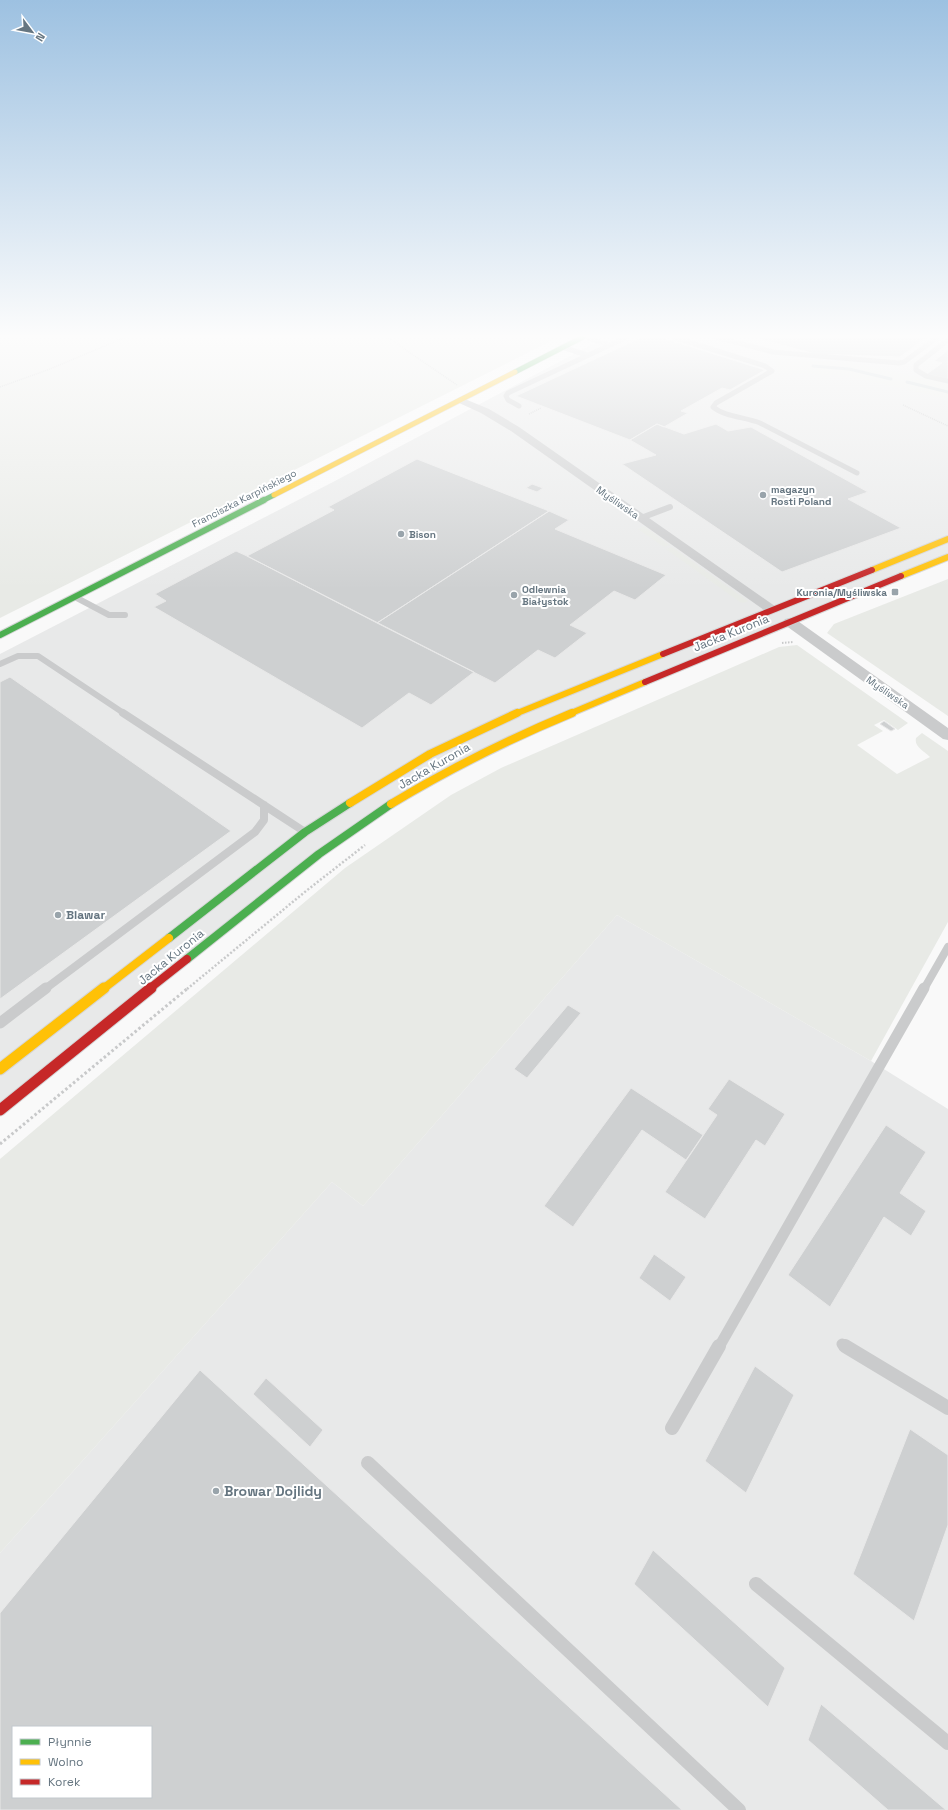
<svg xmlns="http://www.w3.org/2000/svg" width="948" height="1810" font-family="'Space Grotesk',sans-serif">
<style>
.built{fill:#e8e9e9;fill-rule:evenodd}
.green{fill:#e8eae6}
.lines{fill:none;stroke-linecap:round;stroke-linejoin:round}
.stream{stroke:#ccd4d7;stroke-width:3}
.building{fill:#ced0d1;stroke:#e8e8e8;fill-rule:evenodd}
.fast-far2-casing{stroke:#d5d6d7;stroke-width:6}
.fast-far1-casing{stroke:#d5d6d7;stroke-width:8}
.fast-casing{stroke:#d5d6d7;stroke-width:10}
.slow-far3-casing{stroke:#d5d6d7;stroke-width:6}
.slow-far2-casing{stroke:#d5d6d7;stroke-width:8}
.slow-far1-casing{stroke:#d5d6d7;stroke-width:10}
.slow-casing{stroke:#d5d6d7;stroke-width:13}
.jam-far2-casing{stroke:#d5d6d7;stroke-width:8}
.jam-far1-casing{stroke:#d5d6d7;stroke-width:10}
.jam-casing{stroke:#d5d6d7;stroke-width:13}
.path-far3{stroke:#c8c9ca;stroke-width:1.5;stroke-dasharray:1 1;stroke-linecap:butt}
.path-far2{stroke:#c8c9ca;stroke-width:2;stroke-dasharray:1.5 1.5;stroke-linecap:butt}
.path-far1{stroke:#c8c9ca;stroke-width:2.5;stroke-dasharray:2 2;stroke-linecap:butt}
.path{stroke:#c8c9ca;stroke-width:3;stroke-dasharray:2.5 2.5;stroke-linecap:butt}
.lane-far4{stroke:#cacbcc;stroke-width:5}
.lane-far3{stroke:#cacbcc;stroke-width:6}
.lane-far2{stroke:#cacbcc;stroke-width:8}
.lane-far1{stroke:#cacbcc;stroke-width:11}
.lane{stroke:#cacbcc;stroke-width:14}
.street{fill:#cacbcc;fill-rule:evenodd}
.fast-far2{stroke:#4caf50;stroke-width:5}
.fast-far1{stroke:#4caf50;stroke-width:6}
.fast{stroke:#4caf50;stroke-width:8}
.slow-far3{stroke:#ffc107;stroke-width:5}
.slow-far2{stroke:#ffc107;stroke-width:6}
.slow-far1{stroke:#ffc107;stroke-width:8}
.slow{stroke:#ffc107;stroke-width:11}
.jam-far2{stroke:#c62828;stroke-width:6}
.jam-far1{stroke:#c62828;stroke-width:8}
.jam{stroke:#c62828;stroke-width:11}
.poi-dot{fill:#99a4ab;stroke:#fff;stroke-width:1.5}
.labels{text-anchor:middle;stroke-width:4;stroke-linejoin:round;paint-order:stroke}
.far-poi-label{font-size:10px;font-weight:bold;fill:#667681;stroke:#fff;text-anchor:start}
.far-street-label{font-size:10px;fill:#667681;stroke:#fff}
.street-label{font-size:12px;fill:#667681;stroke:#fff}
.poi-label{font-size:12px;font-weight:bold;fill:#667681;stroke:#fff;text-anchor:start}
.near-poi-label{font-size:14px;font-weight:bold;fill:#667681;stroke:#fff;text-anchor:start}
</style>
<rect width="100%" height="100%" fill="#f9f9f9"/>
<!-- built -->
<path class="built" d="M606,337H948V555L524,730L335,839L0,1107V654L333,482Z
M617,915L871,1061L948,1109V1810H0V1553L332,1182L363,1206ZM13,1727H151V1797H13Z"/>
<!-- green -->
<path class="green" d="M0,337H559L0,618Z
M774,359L854,363L948,384V399L847,376L778,372Z
M644,526L670,545L664,547L638,529Z
M672,547L748,601L744,603L740,602L666,549Z
M948,579V716L827,633L834,624Z
M797,645L908,723L898,730L884,720L874,725L883,731L857,745L897,774L930,757C924,751 914,747 916,738L922,733L948,751V922L871,1061L617,915L363,1206L332,1182L0,1553V1159L345,868L451,795L501,768L779,647Z"/>
<g class="lines">
<!-- stream -->
<path class="stream" d="M813,366L849,369L891,379
M907,382L948,392"/>
</g>
<!-- building -->
<path class="building" d="M642,337H660L765,370L730,390L722,388L681,411L688,413L664,427L657,424L630,440L516,396Z
M752,337H927L900,357L815,354Z
M948,350V379L927,374L942,363L934,361Z
M657,424L684,434L716,424L728,431L751,427L868,492L848,499L901,528L782,572L622,464L656,455L630,440Z
M417,459L549,511L377,623L247,556L334,510L328,507Z
M532,484L543,488L537,492L526,488Z
M549,511L569,520L555,529L666,575L635,600L614,591L570,625L587,633L555,658L538,650L495,683L377,623Z
M236,551L247,556L474,672L431,705L409,693L362,728L154,607L166,601L155,594Z
M10,677L231,831L0,999V682Z
M884,721L895,729L891,731L880,724Z
M568,1005L581,1013L527,1078L514,1069Z
M729,1079L785,1114L765,1146L756,1140L705,1219L665,1192L717,1115L708,1109Z
M631,1088L703,1135L686,1160L642,1130L573,1227L544,1206Z
M886,1125L926,1152L900,1193L926,1211L911,1236L884,1217L830,1307L788,1275Z
M654,1254L686,1277L670,1301L639,1278Z
M755,1366L794,1395L746,1493L705,1461Z
M200,1370L535,1676L682,1810H0V1613ZM13,1727H151V1797H13Z
M266,1378L323,1430L310,1447L253,1394Z
M910,1429L948,1455V1525L914,1621L853,1574Z
M653,1550L785,1668L768,1707L634,1584Z
M821,1704L946,1810H888L808,1740Z"/>
<g class="lines">
<!-- fast-far2 casing -->
<g class="fast-far2-casing">
<path id="fast-far2" d="M515,372L583,337
M262,501L274,495"/>
</g>
<!-- fast-far1 casing -->
<g class="fast-far1-casing">
<path id="fast-far1" d="M0,635L264,500"/>
</g>
<!-- fast casing -->
<g class="fast-casing">
<path id="fast" d="M169,938L305,832L350,803
M187,959L319,854L391,804"/>
</g>
<!-- slow-far3 casing -->
<g class="slow-far3-casing">
<path id="slow-far3" d="M274,495L515,372"/>
</g>
<!-- slow-far2 casing -->
<g class="slow-far2-casing">
<path id="slow-far2" d="M872,570L948,539
M901,576L948,557
M515,714L663,654
M569,714L645,682"/>
</g>
<!-- slow-far1 casing -->
<g class="slow-far1-casing">
<path id="slow-far1" d="M350,803L430,754L517,713
M391,804C449,769 509,739 572,713
M103,989L169,938"/>
</g>
<!-- slow casing -->
<g class="slow-casing">
<path id="slow" d="M0,1069L104,988"/>
</g>
<!-- jam-far2 casing -->
<g class="jam-far2-casing">
<path id="jam-far2" d="M663,654L872,570
M645,682L901,576"/>
</g>
<!-- jam-far1 casing -->
<g class="jam-far1-casing">
<path id="jam-far1" d="M149,989L187,959"/>
</g>
<!-- jam casing -->
<g class="jam-casing">
<path id="jam" d="M0,1110L151,988"/>
</g>
<!-- path-far3 -->
<path class="path-far3" d="M387,337L457,385
M0,387L50,369L126,337
M903,405L948,426
M529,414L541,408"/>
<!-- path-far2 -->
<path class="path-far2" d="M782,643L793,642"/>
<!-- path-far1 -->
<path class="path-far1" d="M187,989L306,891L365,845"/>
<!-- path -->
<path class="path" d="M0,1144L188,988"/>
<!-- lane-far4 -->
<path class="lane-far4" d="M586,337L609,345
M673,337L765,366L772,371L716,403L713,407C725,417 745,417 760,423L857,473
M716,337L773,352L899,363L904,362L938,337
M948,340L916,365V370L926,376L948,381
M562,347L587,355
M519,406L508,400L506,396L508,393L627,337"/>
<!-- lane-far3 -->
<path class="lane-far3" d="M641,518L670,507
M75,597L109,615H125
M0,664L18,656H38L125,714"/>
<!-- lane-far2 -->
<path class="lane-far2" d="M123,713L305,832
M45,989L255,832L264,820V805
M924,989L948,947"/>
<!-- lane-far1 -->
<path class="lane-far1" d="M0,1023L46,988
M842,1344L847,1347
M719,1347L924,988"/>
<!-- lane -->
<path class="lane" d="M845,1346L948,1408
M672,1428L719,1346
M368,1463L739,1810
M756,1584L948,1743"/>
<!-- street -->
<path class="street" d="M460,397L489,409L519,427L779,609L777,612H767L511,431L481,413L457,402L455,400Z
M790,618L795,619L948,728V740L943,739L785,625L783,622L785,619Z"/>
<!-- fast-far2 -->
<use href="#fast-far2" class="fast-far2"/>
<!-- fast-far1 -->
<use href="#fast-far1" class="fast-far1"/>
<!-- fast -->
<use href="#fast" class="fast"/>
<!-- slow-far3 -->
<use href="#slow-far3" class="slow-far3"/>
<!-- slow-far2 -->
<use href="#slow-far2" class="slow-far2"/>
<!-- slow-far1 -->
<use href="#slow-far1" class="slow-far1"/>
<!-- slow -->
<use href="#slow" class="slow"/>
<!-- jam-far2 -->
<use href="#jam-far2" class="jam-far2"/>
<!-- jam-far1 -->
<use href="#jam-far1" class="jam-far1"/>
<!-- jam -->
<use href="#jam" class="jam"/>
</g>
<!-- sky -->
<linearGradient id="sky" x2="0" y2="1"><stop stop-color="#9dc1e1"/><stop offset="0.57" stop-color="#fcfcfc"/><stop offset="1" stop-color="#fcfcfc" stop-opacity="0"/></linearGradient>
<rect width="948" height="590" fill="url(#sky)"/>
<!-- markers -->
<g class="poi-dot">
<circle cx="763" cy="495" r="4"/>
<circle cx="401" cy="534" r="4"/>
<rect x="891" y="588" width="8" height="8" rx="2"/>
<circle cx="514" cy="595" r="4"/>
<circle cx="58" cy="915" r="4"/>
<circle cx="216" cy="1491" r="4"/>
</g>
<g class="labels">
<!-- far-poi labels -->
<g class="far-poi-label">
<text x="771" y="493">magazyn<tspan x="771" dy="12">Rosti Poland</tspan></text>
<text x="409" y="538">Bison</text>
<text x="522" y="593">Odlewnia<tspan x="522" dy="12">Białystok</tspan></text>
<text x="887" y="596" text-anchor="end">Kuronia/Myśliwska</text>
</g>
<!-- far-street labels -->
<g class="far-street-label">
<text transform="translate(244 498) rotate(-27)" y="4">Franciszka Karpińskiego</text>
<text transform="translate(618 502) rotate(35)" y="4">Myśliwska</text>
<text transform="translate(888 692) rotate(35)" y="4">Myśliwska</text>
</g>
<!-- street labels -->
<g class="street-label">
<text transform="translate(731 633) rotate(-22)" y="4">Jacka Kuronia</text>
<text transform="translate(434 766) rotate(-30)" y="4">Jacka Kuronia</text>
<text transform="translate(171 957) rotate(-39)" y="4">Jacka Kuronia</text>
</g>
<!-- poi labels -->
<g class="poi-label">
<text x="66" y="919">Biawar</text>
</g>
<!-- near-poi labels -->
<g class="near-poi-label">
<text x="224" y="1496">Browar Dojlidy</text>
</g>
</g>
<!-- legend -->
<rect x="12" y="1726" width="140" height="72" fill="#ffffff" stroke="#c2c8cd"/>
<rect x="20" y="1739" width="20" height="6" fill="#4caf50" stroke="#c2c8cd"/>
<text x="48" y="1746" font-size="12" fill="#667681">Płynnie</text>
<rect x="20" y="1759" width="20" height="6" fill="#ffc107" stroke="#c2c8cd"/>
<text x="48" y="1766" font-size="12" fill="#667681">Wolno</text>
<rect x="20" y="1779" width="20" height="6" fill="#c62828" stroke="#c2c8cd"/>
<text x="48" y="1786" font-size="12" fill="#667681">Korek</text>
<!-- north arrow -->
<g transform="translate(32 32) rotate(122)" stroke="#ffffff" stroke-width="3" paint-order="stroke">
<path d="M0-3L7 15L0 10L-7 15Z" fill="#667681"/>
<text y="-6" font-size="11" font-weight="bold" text-anchor="middle" fill="#667681">N</text>
</g>
</svg>
